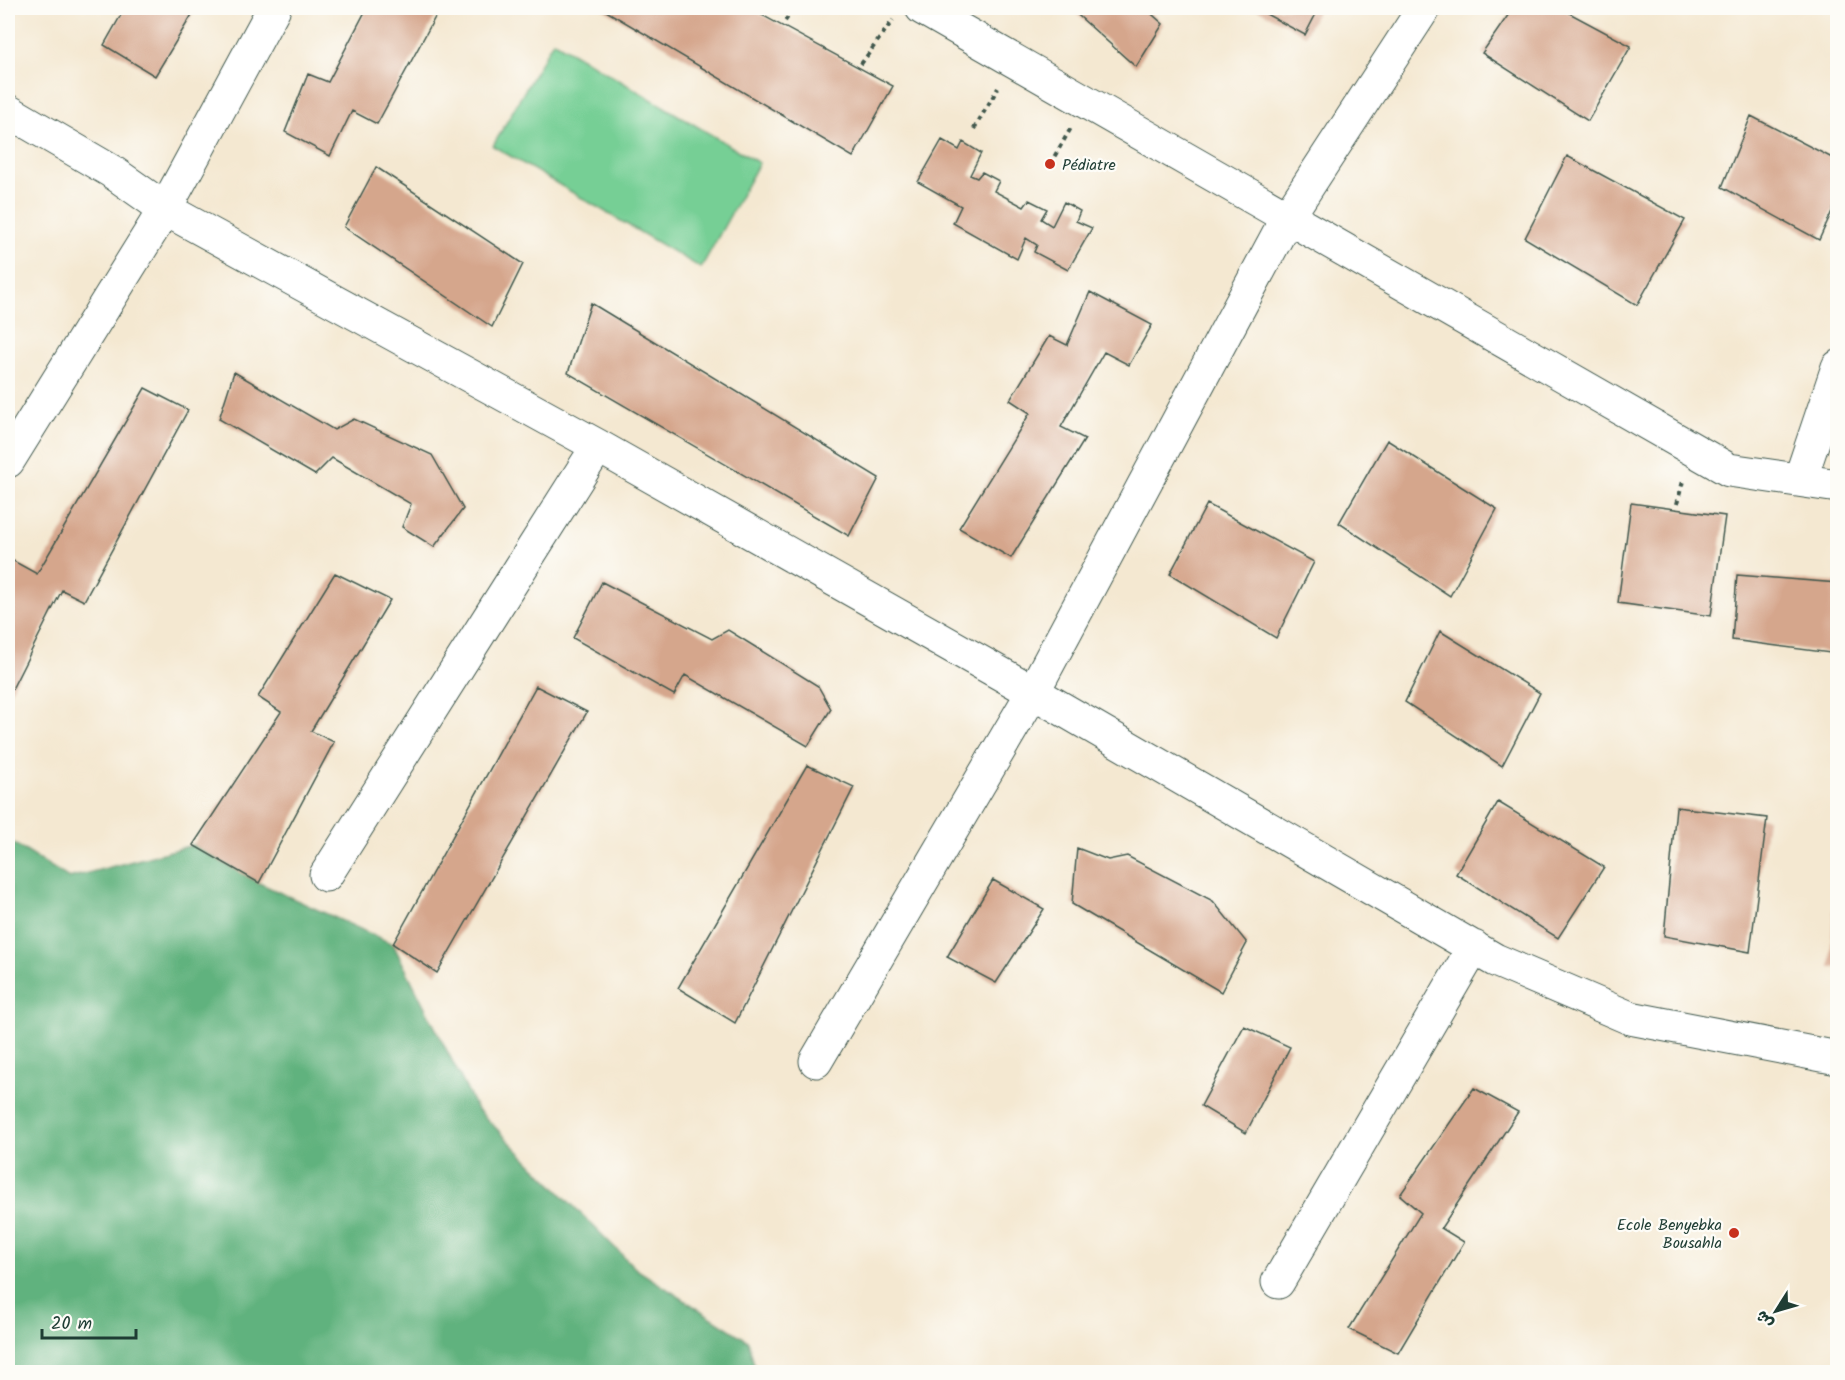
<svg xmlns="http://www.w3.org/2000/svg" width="1845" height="1380" font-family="Kalam,'Playpen Sans Arabic',sans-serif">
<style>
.green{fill:#76cf95;stroke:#4a8664;stroke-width:1.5}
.forest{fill:#60b27e;stroke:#407859;stroke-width:1.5}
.building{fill:#d5a68c}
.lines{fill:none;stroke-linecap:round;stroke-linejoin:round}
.minor-casing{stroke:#3f574c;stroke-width:35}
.path{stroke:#3f574c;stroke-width:4;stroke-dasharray:4.5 4.5;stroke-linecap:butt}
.minor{stroke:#fff;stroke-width:33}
.poi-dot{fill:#c8321e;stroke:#fdfcf7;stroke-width:2}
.labels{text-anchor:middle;stroke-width:4.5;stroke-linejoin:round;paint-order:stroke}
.poi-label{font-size:16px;fill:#1f3d34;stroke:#fdfcf7;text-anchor:start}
</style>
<rect width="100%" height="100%" fill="#fdfcf7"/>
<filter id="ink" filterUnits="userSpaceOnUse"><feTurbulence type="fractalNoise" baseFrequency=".0167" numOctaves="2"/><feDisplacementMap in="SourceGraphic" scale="12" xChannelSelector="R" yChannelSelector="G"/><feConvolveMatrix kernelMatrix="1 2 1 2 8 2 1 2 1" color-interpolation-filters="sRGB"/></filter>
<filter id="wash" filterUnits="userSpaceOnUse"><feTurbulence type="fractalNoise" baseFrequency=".008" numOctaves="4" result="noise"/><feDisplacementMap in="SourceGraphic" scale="24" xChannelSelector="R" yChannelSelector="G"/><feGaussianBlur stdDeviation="1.35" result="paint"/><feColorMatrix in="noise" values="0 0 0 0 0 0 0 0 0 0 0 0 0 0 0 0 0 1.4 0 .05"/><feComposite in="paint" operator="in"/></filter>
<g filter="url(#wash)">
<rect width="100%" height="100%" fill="#f4e8d1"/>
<!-- green -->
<path class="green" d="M553,41L759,163L701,268L493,146Z"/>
<!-- forest -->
<path class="forest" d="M8,840L69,878L193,845L259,883L393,944L476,1108L636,1269L748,1341L756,1372H8Z"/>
<g id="blocks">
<!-- building -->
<path class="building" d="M125,8H196L155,76L104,45Z
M367,8H440L377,124L352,111L330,156L285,132L308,74L328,82Z
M601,8H749L893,86L853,157Z
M1070,8H1145L1163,24L1136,67Z
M1255,8H1319L1305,35Z
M1513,8H1560L1631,46L1588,121L1482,53Z
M1751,116L1838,161V198L1819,240L1722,187Z
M942,140L959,150L963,142L981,153L970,175L977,178L982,172L999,181L994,191L1024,207L1029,200L1047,209L1041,219L1052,226L1064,202L1080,211L1076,221L1092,228L1068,270L1034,252L1037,245L1026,238L1017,259L953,223L961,206L918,182Z
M1567,156L1685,220L1637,305L1525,238Z
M376,167L523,264L492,327L344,227Z
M1090,292L1152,325L1129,365L1104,352L1061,427L1085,439L1011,558L959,528L1030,413L1010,400L1049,336L1067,345Z
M591,303L879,478L849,536L568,373Z
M234,372L334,430L354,419L432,455L463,509L434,547L402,527L411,504L332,458L315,475L219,419Z
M145,388L188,410L84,601L62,590L8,697V564L10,559L37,574Z
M1387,440L1497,509L1450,596L1339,523Z
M1631,503L1725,516L1711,616L1618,603Z
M1207,504L1314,562L1276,638L1170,574Z
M335,573L390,600L311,731L334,742L259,883L193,845L281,712L258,697Z
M1737,575L1838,583V654L1732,640Z
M602,582L712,639L728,630L818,686L831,709L808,746L685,675L674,695L573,638Z
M1440,631L1540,693L1502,766L1405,702Z
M536,686L587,712L437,973L393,944Z
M807,765L854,787L735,1023L678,988Z
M1498,802L1604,867L1558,938L1456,874Z
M1676,807L1767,818L1750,952L1664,936Z
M1077,848L1108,860L1127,856L1213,901L1247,943L1221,992L1072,904Z
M993,880L1044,909L996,983L947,957Z
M1834,898H1838V968L1830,967Z
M1244,1026L1290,1047L1246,1133L1201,1106Z
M1474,1088L1518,1112L1441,1228L1464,1242L1398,1353L1349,1329L1421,1213L1400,1195Z"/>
</g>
</g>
<g filter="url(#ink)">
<use href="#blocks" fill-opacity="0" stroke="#3f574c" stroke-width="1.5"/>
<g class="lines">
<!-- minor casing -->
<g class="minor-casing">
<path id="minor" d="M922,8L1729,470L1838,486
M8,111L111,171L165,209L598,446L1033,692L1495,960L1630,1018L1838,1058
M8,461L165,209L274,8
M1800,480L1838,367
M326,875L598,446
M816,1061L1033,692L1287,218L1424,8
M1278,1282L1474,947"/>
</g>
<!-- path -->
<path class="path" d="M785,21L794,8
M861,64L893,20
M974,129L998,88
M1050,164L1071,128
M1677,504L1683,481"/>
<!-- minor -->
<use href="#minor" class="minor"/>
</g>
</g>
<!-- markers -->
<g class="poi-dot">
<circle cx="1050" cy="164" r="6"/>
<circle cx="1734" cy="1233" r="6"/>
</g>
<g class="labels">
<!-- poi labels -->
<g class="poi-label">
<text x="1062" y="170">Pédiatre</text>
<text x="1722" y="1230" text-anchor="end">Ecole Benyebka<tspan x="1722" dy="18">Bousahla</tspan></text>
</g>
</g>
<!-- margin -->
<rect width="1845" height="1380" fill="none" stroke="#fdfcf7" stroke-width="30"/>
<!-- north arrow -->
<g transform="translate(1776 1311) rotate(233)" stroke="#fdfcf7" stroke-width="4.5" paint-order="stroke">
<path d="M0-4.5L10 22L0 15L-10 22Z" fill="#1f3d34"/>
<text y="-9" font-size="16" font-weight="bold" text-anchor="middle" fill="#1f3d34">ش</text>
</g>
<!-- scale -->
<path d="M42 1329v9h94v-9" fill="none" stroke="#1f3d34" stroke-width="3"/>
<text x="51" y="1329" font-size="18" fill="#1f3d34" stroke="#fdfcf7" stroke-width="4.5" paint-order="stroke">20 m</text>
</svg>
